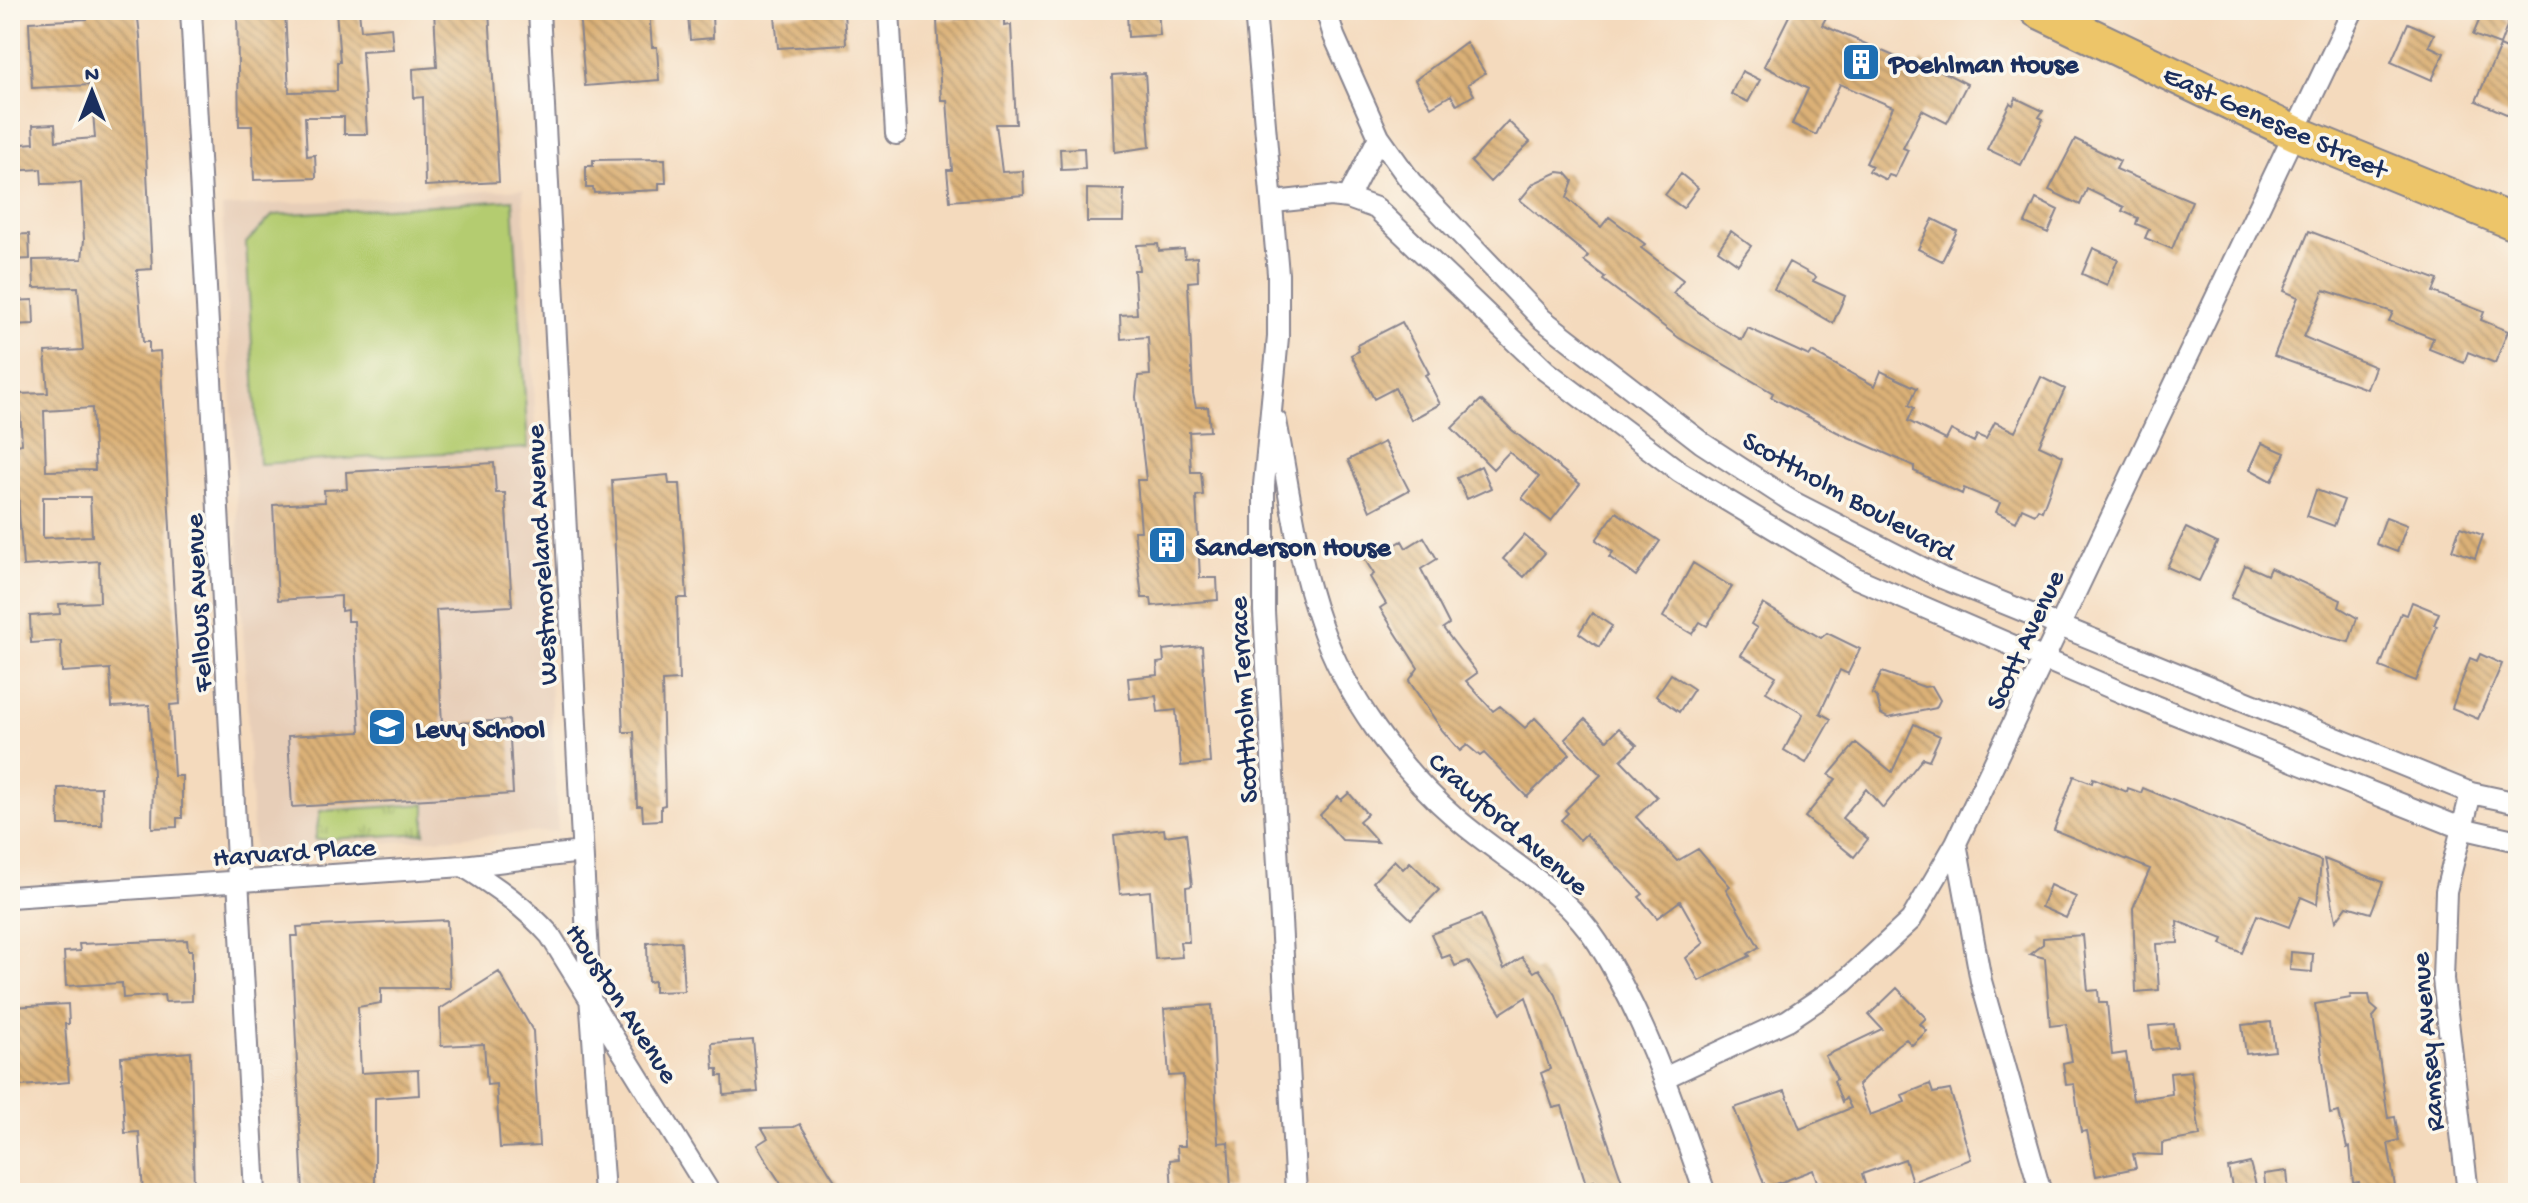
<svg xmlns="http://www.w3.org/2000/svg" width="2528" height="1203" font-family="'Gochi Hand',sans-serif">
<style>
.built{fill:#e7ceb8}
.grass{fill:url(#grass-tufts);stroke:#687e67;stroke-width:2}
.garden{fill:#b4cc70;stroke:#687e67;stroke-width:2}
.building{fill:url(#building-back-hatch);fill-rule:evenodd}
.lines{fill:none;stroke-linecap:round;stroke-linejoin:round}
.minor-casing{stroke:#88848e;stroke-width:24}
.primary-casing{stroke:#88848e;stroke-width:38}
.minor{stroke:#fff;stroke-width:20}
.primary{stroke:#edc569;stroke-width:34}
.labels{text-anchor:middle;stroke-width:7;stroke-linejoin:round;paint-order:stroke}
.poi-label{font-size:28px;font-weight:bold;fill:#1b2f5e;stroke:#fbf7ec;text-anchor:start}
.street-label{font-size:28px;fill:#1b2f5e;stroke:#fbf7ec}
</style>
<defs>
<pattern id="grass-tufts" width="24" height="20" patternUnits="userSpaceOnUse" patternTransform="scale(2)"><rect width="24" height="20" fill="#b4cc70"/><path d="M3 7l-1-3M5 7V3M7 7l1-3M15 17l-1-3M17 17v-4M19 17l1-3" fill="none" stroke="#92a65f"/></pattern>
<pattern id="building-back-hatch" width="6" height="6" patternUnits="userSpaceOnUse" patternTransform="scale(2)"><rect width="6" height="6" fill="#dbb177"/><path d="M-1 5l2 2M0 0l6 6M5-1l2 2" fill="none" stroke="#b19065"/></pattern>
</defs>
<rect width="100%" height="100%" fill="#fbf7ec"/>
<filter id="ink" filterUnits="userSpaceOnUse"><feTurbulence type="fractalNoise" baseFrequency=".0125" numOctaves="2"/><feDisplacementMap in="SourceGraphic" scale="16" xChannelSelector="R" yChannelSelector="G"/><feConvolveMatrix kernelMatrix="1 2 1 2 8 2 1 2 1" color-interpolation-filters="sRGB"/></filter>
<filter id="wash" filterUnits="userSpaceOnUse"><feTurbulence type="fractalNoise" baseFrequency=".006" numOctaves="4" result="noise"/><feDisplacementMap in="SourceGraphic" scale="32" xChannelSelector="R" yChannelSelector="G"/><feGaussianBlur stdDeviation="1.8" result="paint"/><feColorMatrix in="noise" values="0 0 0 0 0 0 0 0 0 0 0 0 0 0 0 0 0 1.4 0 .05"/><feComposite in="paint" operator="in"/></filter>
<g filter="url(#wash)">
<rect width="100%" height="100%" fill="#f4dabd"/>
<!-- built -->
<path class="built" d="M523,189L558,831L254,851L222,207Z"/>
<!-- grass -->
<path class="grass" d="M425,804V833L315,840L320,811Z"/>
<!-- garden -->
<path class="garden" d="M513,200L528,448L259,464L246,243L273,215Z"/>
<g id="blocks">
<!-- building -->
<path class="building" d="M86,10H137L140,36L152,269L137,270L143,342H149V352L160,351L180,704L170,705L174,776H182V818H177V827L152,828L153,776L149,705L112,707L110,669L62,672L61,641L31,643L30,616L60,614L59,604L100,602L99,561L23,566L19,512L17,445L22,444L19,394L48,393L45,352L83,350L78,287L34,288L33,260L82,259L84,240L81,183L42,184L41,169L10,171V145L34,143L33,125L55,124L56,141L95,138L91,85L32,88L29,22L87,19ZM92,408L95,470L46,471L44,411ZM43,497H90L92,536L43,538Z
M237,10H285L289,92L337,91V62H340L336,10H359L361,30L391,27L393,49L362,51L367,134H344V117H305L307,156L315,155L316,178L254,180L252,126H239Z
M434,10H489L499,182L425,186L423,97L414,98L413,69L437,67Z
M598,10H649L652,47H657L659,80L585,86L579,11Z
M1127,10H1158L1160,35L1128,37Z
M1792,10H1830L1822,25L1919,67L1922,61L1967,84L1947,123L1922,110L1903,148L1908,150L1895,177L1889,175L1886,180L1869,171L1872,166L1866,163L1893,107L1840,84L1816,135L1792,124L1808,89L1764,66Z
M2483,11L2509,21L2500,45L2473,35Z
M844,12L846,44L778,48L775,16Z
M712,14L713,38L690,40L688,15Z
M975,14L979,18L1004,17V26L1011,25L1016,124H996L1002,172L1023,171L1024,195L950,201L947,170H952L947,100H941L937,20L970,18Z
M2408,23L2434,34L2429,46L2444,53L2432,80L2391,62Z
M1466,42L1485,73L1468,84L1474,95L1457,105L1451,95L1431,107L1415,80Z
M2500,46L2518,54V119L2476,101Z
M1742,71L1760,80L1748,102L1731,94Z
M1145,73L1150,147L1115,152L1112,75Z
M2016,98L2043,111L2039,117L2043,119L2021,165L1987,149L2010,103L2013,105Z
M1508,121L1530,142L1490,182L1471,162Z
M2075,139L2120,161L2116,169L2192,201L2172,249L2145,238L2149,229L2136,224L2138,218L2122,211L2124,207L2087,189L2080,205L2049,190Z
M1084,148L1085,169L1061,170L1060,149Z
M665,159L666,183H659V190L594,193L593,188H586V166H593V160Z
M1558,172L1566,173L1573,181L1567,198L1601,227L1609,217L1645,244L1641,248L1683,280L1673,293L1716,325L1742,340L1748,328L1809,356L1812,352L1875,386L1881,371L1917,388L1909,405L1914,408L1908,421L1946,440L1951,430L1974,442L1977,435L1986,439L1995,422L2015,432L2041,377L2065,389L2039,445L2063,456L2042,511L2038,509L2035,514L2022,508L2016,522L1996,512L2000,503L1964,488L1962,494L1914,471V466L1837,432L1771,397L1773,393L1679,338L1603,280L1605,277L1584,261L1588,256L1520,200L1534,183Z
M1681,174L1698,188L1683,208L1665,195Z
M1087,189L1124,190L1123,222H1087Z
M2036,199L2058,210L2048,233L2025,223Z
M1933,219L1957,231L1942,261L1918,249Z
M1731,231L1751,246L1738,264L1718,250Z
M2309,231L2438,280L2433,292L2484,312L2481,320L2508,331L2495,363L2468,352L2464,363L2429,349L2433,338L2389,321L2393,312L2324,290L2304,337L2375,367L2367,389L2274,356L2298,297L2284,291Z
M29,234L30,259L10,260V235Z
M1158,244L1159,251L1184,249L1185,258L1197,257L1198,281L1188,282L1193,394L1196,407H1208L1210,431L1189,432L1191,472H1201L1203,495L1196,496L1200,578H1217L1218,600L1152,606L1151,598H1142L1134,531H1141L1137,480H1146L1136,397L1138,376L1150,375L1148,337L1121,339L1120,315L1137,314L1134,270H1139L1137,245Z
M2093,248L2118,259L2107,285L2082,274Z
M1789,262L1816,277L1813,281L1845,296L1833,323L1774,289Z
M33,300L34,324L10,325V301Z
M1402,322L1429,373L1425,375L1440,404L1411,420L1395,388L1374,399L1351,355L1359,351L1357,345Z
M1481,400L1512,430L1580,484L1551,521L1522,498L1539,477L1509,452L1493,469L1452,428Z
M1384,442L1409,490L1370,511L1348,460Z
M2262,443L2285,453L2272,481L2250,469Z
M494,463L496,493H505L512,606L436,610L442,724L509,720L513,794L292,807L288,736L360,732L354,621H347V610L341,611V596L278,600L273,505L325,502L324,490L347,489L346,472Z
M1481,466L1491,488L1467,499L1457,478Z
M668,475L669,484H680L687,598H677L679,680L662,681L665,805L661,806V820L643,821L642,806H637L634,732H623L612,480Z
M2316,490L2344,500L2334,526L2307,516Z
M1616,512L1660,541L1636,576L1609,557L1613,552L1596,540Z
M2386,517L2407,525L2397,552L2376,544Z
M2460,527L2483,535L2475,558L2452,550Z
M2186,528L2217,543L2199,581L2167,567Z
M1524,535L1545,553L1524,577L1503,559Z
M1424,537L1437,559L1421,569L1449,624L1443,628L1477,673L1466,681L1493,711L1500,706L1525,728L1535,718L1570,754L1527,797L1484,753L1480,756L1467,745L1460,751L1442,730L1409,681L1418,668L1380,608L1386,604L1370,577L1374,574L1360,552L1379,540L1385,551L1402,541L1406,548Z
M1693,563L1732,587L1707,626L1700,622L1692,634L1663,617Z
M2245,565L2267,575L2270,568L2341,600L2339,607L2357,618L2349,642L2325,636L2231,598Z
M2412,602L2439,613L2434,625L2437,626L2416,681L2380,667L2401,613L2407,615Z
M1763,604L1821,638L1827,633L1860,649L1848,674L1840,670L1820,713L1831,719L1806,763L1784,750L1803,714L1766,692L1776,676L1741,655L1757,628L1751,624Z
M1592,613L1612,626L1599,647L1579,633Z
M1202,646L1210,763L1181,766L1176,710L1158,712L1156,696L1130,699L1128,678L1158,675L1157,663L1164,662L1163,650Z
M2480,654L2502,664L2478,719L2452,708L2470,658L2477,661Z
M1882,672L1924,687L1932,686L1940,700L1936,708L1888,718L1881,714L1877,697L1872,694Z
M1671,674L1694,689L1679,712L1656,696Z
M1585,719L1607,740L1619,728L1637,745L1621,760L1657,797L1636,817L1677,861L1698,849L1730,886L1726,889L1759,947L1748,954L1750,956L1699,981L1686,958L1704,943L1680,901L1657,918L1639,897L1643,894L1586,834L1580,840L1561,820L1568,813L1565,810L1601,775L1565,739Z
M1914,724L1940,736L1929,760L1923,758L1883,808L1866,789L1842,818L1868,839L1854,857L1805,817L1836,779L1829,775L1856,743L1892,772Z
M2074,776L2092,783L2093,778L2127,792L2128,788L2141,793L2143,788L2321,861L2317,904L2301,897L2289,927L2257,915L2242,953L2221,944L2223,939L2177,921L2178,943L2156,944L2159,990L2136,992L2133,908L2150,869L2054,830Z
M101,787L102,825H59L58,788Z
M1349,793L1367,814L1359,821L1378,842L1342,840L1320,815L1338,796L1341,800Z
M1164,829L1165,836L1186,833L1192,886L1186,887L1189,942H1180L1182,957L1155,959L1150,891L1120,894L1114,835Z
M2324,859L2383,882L2371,913L2347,906L2336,921Z
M1394,860L1403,869L1410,862L1439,890L1411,919L1373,882Z
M2050,885L2076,897L2066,918L2041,907Z
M1481,915L1504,969L1522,957L1534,972L1539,969L1556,995L1622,1181L1616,1185L1598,1192L1594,1181L1586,1184L1562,1106L1553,1108L1541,1073L1550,1069L1526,997L1501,1013L1468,961L1455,966L1450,955L1442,958L1431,934Z
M447,920L450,988H381V1003L358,1007L361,1073L418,1070L419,1095L375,1098V1193H303L291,936H298L297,927Z
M2083,935L2088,991L2098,990L2099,1003H2107L2112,1055L2126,1053L2133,1100L2172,1094L2170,1073L2191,1071L2200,1136L2162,1143V1155L2133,1154L2136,1168L2096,1176L2087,1131L2081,1132L2074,1084L2066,1085L2063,1063L2072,1061L2066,1024L2050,1026L2045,958L2030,954L2043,944V938Z
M187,940L188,950H192V1001L165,1002L164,995L123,998L122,983L66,986L64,952L80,951L79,944Z
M681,941L684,991L654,992V981L648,982L647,943Z
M2291,952L2313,954L2312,972L2290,970Z
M499,972L533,1031L539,1146L500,1148L496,1084L487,1085L484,1044L441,1046L440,1009Z
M1897,988L1926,1018L1920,1024L1927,1031L1912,1045L1906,1039L1897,1045L1858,1085L1870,1115L1905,1102L1902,1095L1930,1084L1933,1093L1950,1090L1971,1159L1912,1182L1905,1159L1862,1174L1865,1184L1838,1193H1821L1813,1170L1766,1188L1734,1108L1785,1091L1800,1129L1851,1108L1846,1098L1842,1102L1834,1081L1837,1079L1825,1056L1882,1029L1869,1015Z
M2350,995H2369L2371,1005L2378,1011L2373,1017L2388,1118L2395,1117L2399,1140L2388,1143L2396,1193H2361L2359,1182L2353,1183L2350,1147L2347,1148L2339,1112L2330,1114L2315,1004L2351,998Z
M68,1004L69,1024H65L69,1082L10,1087V1007Z
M1212,1005L1218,1143L1228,1142L1231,1188L1172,1191L1170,1160L1178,1159L1177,1146H1185L1183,1075L1169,1076L1164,1009Z
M2271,1022L2275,1051L2246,1054L2242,1025Z
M2174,1024L2177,1047L2152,1050L2149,1026Z
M753,1040L758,1092L724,1095L723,1076H718V1069H714L712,1043Z
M191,1052L194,1193H143L139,1132L125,1133L121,1057Z
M800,1124L830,1173L843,1193H787L774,1173L757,1145L768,1138L762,1128L794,1127Z
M2250,1163L2256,1185L2233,1191L2228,1168Z
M2287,1171L2289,1193H2266L2264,1174Z"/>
</g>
</g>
<g filter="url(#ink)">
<use href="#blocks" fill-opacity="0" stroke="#88848e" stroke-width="2"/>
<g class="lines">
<!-- minor casing -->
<g class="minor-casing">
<path id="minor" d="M191,10L255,1193
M539,10L590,995L604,1193
M889,10L896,134
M1255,10L1278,274V337L1264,485V611L1296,1193
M1326,10L1334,36L1379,137L1411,182L1542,319L1702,443L1791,501L1942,578L2471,793L2518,803
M1348,198L1376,208L1546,371L1680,472L1856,578L2130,696L2461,828L2518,841
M1274,202L1330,196L1348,198L1379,137
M1276,421C1289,488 1297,558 1320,622C1345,696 1399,769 1457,819C1504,860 1564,889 1598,943C1647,1020 1675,1108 1705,1193
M463,866C495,886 524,906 550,935L710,1193
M10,897L463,866L582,852
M1664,1078L1788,1020L1843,983L1911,920L1956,843
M2041,1193L1981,981L1956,843L2353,10
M2468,1193L2443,979L2446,891L2471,793"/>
</g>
<!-- primary casing -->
<g class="primary-casing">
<path id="primary" d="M2037,10L2295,133L2518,224"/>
</g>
<!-- minor -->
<use href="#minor" class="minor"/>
<!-- primary -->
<use href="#primary" class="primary"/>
</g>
</g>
<!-- icons -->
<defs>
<g id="building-square" transform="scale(2)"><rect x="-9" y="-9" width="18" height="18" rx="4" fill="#1f6fb2" stroke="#fbf7ec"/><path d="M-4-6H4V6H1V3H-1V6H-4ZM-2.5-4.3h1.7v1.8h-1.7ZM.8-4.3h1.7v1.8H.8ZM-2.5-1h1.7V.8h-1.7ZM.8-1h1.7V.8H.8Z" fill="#fff"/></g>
<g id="school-square" transform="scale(2)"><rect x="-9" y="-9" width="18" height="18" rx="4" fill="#1f6fb2" stroke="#fbf7ec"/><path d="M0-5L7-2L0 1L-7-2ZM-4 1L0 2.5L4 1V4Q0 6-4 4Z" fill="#fff"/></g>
</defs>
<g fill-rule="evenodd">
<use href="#building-square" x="1861" y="62"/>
<use href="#building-square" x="1167" y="545"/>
<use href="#school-square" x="387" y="727"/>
</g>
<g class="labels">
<!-- poi labels -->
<g class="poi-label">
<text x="1889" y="72">Poehlman House</text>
<text x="1195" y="555">Sanderson House</text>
<text x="415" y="737">Levy School</text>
</g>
<!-- street labels -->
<g class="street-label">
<text transform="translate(2276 120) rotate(24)" y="10">East Genesee Street</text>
<text transform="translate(1850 494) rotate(29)" y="10">Scottholm Boulevard</text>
<text transform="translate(539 555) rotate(-93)" y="10">Westmoreland Avenue</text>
<text transform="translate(196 603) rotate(-93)" y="10">Fellows Avenue</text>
<text transform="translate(2023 639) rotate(-65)" y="10">Scott Avenue</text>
<text transform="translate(1241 700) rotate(-93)" y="10">Scottholm Terrace</text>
<text transform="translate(1510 822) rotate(41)" y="10">Crawford Avenue</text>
<text transform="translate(294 850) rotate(-4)" y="10">Harvard Place</text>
<text transform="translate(624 1002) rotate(57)" y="10">Houston Avenue</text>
<text transform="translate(2425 1042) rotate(-95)" y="10">Ramsey Avenue</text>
</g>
</g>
<!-- margin -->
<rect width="2528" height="1203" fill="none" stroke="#fbf7ec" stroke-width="40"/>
<!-- north arrow -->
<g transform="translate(92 92)" stroke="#fbf7ec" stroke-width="6" paint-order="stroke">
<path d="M0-6L14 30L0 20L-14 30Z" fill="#1b2f5e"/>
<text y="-12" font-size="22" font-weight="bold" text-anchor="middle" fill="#1b2f5e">N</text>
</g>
</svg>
